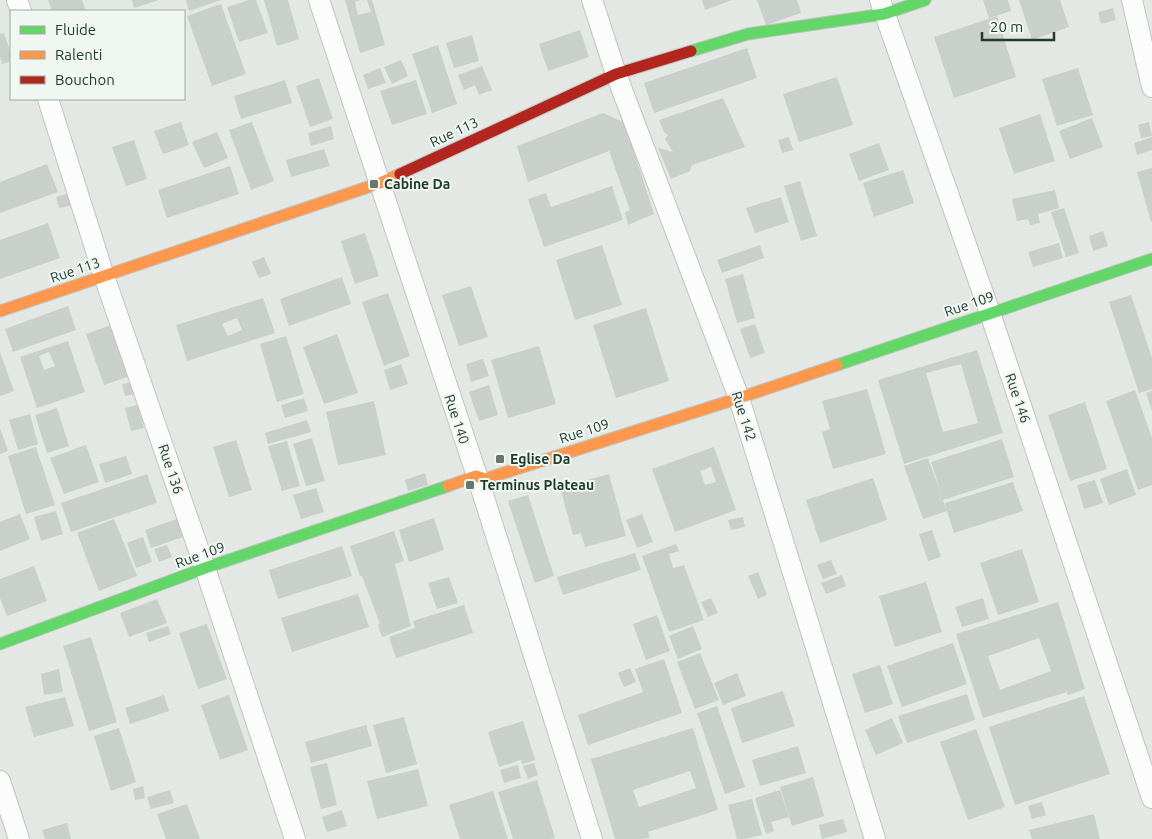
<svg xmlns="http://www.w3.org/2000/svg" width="1152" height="839" font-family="Ubuntu,sans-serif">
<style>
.building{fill:#c9cfcb;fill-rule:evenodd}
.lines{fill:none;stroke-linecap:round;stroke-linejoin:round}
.street-casing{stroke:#c0c5c1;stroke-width:22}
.fast-casing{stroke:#bdc4bf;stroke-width:13}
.slow-casing{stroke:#bdc4bf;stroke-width:13}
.jam-casing{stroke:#bdc4bf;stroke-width:13}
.street{stroke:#fbfcfb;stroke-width:20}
.fast{stroke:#63d668;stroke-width:11}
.slow{stroke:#ff974d;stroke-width:11}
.jam{stroke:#b3261e;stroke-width:11}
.poi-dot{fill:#65786c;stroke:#f0f7f2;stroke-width:2}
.labels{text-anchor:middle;stroke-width:4;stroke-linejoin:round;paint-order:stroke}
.street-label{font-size:14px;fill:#213b2c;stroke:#f0f7f2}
.poi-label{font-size:14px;font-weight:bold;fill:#213b2c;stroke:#f0f7f2;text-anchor:start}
</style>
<rect width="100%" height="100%" fill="#e3e8e4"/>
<!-- building -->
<path class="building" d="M48,0H82L86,11H52Z
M132,0H159L134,8Z
M186,0H221L189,11Z
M249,0H256L268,33L239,42L227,7Z
M264,0H288L299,39L277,46Z
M345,0H360L355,2L358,15L371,12L367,0H372L385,45L360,53Z
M702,0H732L705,10Z
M757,0H797L801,13L766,25Z
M983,0H1008L1011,11L989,18Z
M1019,0H1060L1069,27L1032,40Z
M221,4L246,74L212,86L187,16Z
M1113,8L1116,20L1101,24L1098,12Z
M997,16L1016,77L954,98L934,37Z
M580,30L589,57L548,71L539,44Z
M4,33L11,54V61L2,64L0,56V34Z
M472,35L479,61L454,68L446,43Z
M438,45L457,104L432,113L412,54Z
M747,48L757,78L654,113L644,83Z
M401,60L408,76L392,84L384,67Z
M482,66L492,90L479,95L475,85L464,90L458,75Z
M380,68L386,83L368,89L363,75Z
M1078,68L1093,115L1057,126L1042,79Z
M837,77L853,125L799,142L783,94Z
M319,78L333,119L310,127L296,86Z
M285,80L292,103L241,119L234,96Z
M416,80L427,114L392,125L380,91Z
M723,98L745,147L692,165L690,171L671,179L658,148L673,152L665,139L668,135L664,132L659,120Z
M603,113L625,123L654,214L628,225L625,212L630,210L609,151L528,182L517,146Z
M1040,114L1055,161L1014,174L999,128Z
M1092,118L1103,147L1070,159L1059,131Z
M181,122L189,145L163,154L154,131Z
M252,122L274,181L251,190L229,130Z
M1149,122L1152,136L1141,138L1138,125Z
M331,126L334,139L311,146L308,133Z
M217,132L228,158L204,168L192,142Z
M789,137L793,150L782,153L778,140Z
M1152,137V150L1137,155L1134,143Z
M134,140L147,179L126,186L112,147Z
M879,143L889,170L859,181L849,154Z
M324,149L330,166L291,177L286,160Z
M47,164L58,192L0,213V182Z
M230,166L239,194L167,218L158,190Z
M1152,168V221L1151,222L1137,172Z
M903,170L914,203L874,217L863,183Z
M800,181L817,236L801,241L784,186Z
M612,186L623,220L544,247L528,199L546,193L551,207Z
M1055,190L1059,208L1038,214L1040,223L1030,225L1028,219L1017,221L1012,199Z
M70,193L73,205L59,208L56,197Z
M781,197L789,222L755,233L746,208Z
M1064,208L1079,253L1066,257L1051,212Z
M48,223L60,258L0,279V240Z
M1103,231L1108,246L1093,251L1089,236Z
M365,233L379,276L355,284L341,241Z
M1059,243L1063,258L1033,267L1028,252Z
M602,245L622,305L575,320L556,260Z
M760,245L764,258L722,273L717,260Z
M264,257L271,274L259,278L252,262Z
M743,274L755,318L737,323L725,279Z
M342,277L351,304L289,326L280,299Z
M471,286L488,337L459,346L442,295Z
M388,293L410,356L384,366L362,302Z
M1131,295L1152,358V389L1139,393L1109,302Z
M263,298L275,333L187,361L176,325ZM237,318L242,330L228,336L222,324Z
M68,306L76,330L13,352L5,329Z
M646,308L669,381L616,398L593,325Z
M755,324L765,353L750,358L740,329Z
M111,325L130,376L104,385L86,334Z
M337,334L358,393L324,404L303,347Z
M286,336L304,394L277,402L260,344Z
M68,341L85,392L37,408L20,357ZM49,352L55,366L44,370L39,356Z
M539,346L556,404L508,418L491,360Z
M977,350L1003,433L904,464L878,380ZM961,364L978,423L943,432L926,373Z
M0,352L14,391L0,396Z
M483,359L489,376L471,382L466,364Z
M401,364L408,384L390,390L384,370Z
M134,382L136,394L125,396L122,384Z
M489,385L498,415L479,421L469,392Z
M867,389L886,454L833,469L822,432L830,429L822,401Z
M1135,390L1152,438V485L1138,490L1106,401Z
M1152,391V411L1146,393Z
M304,398L308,411L285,418L281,405Z
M374,401L386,455L338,465L326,412Z
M1085,402L1107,469L1070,481L1048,415Z
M138,405L144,428L131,431L125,408Z
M57,408L69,446L47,453L35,415Z
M30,414L38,444L18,450L9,420Z
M307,420L311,432L268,444L265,433Z
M0,428L8,451L0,454Z
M312,438L325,481L306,486L293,444Z
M1002,439L1014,477L943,500L946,509L945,503L1013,482L1023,511L954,533L947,511L923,519L904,466L928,458L942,496L931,462Z
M236,440L252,490L229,497L213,447Z
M287,441L300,486L282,491L268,446Z
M86,445L99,482L64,494L50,458Z
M36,447L55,505L26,514L8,456Z
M714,447L736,510L675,532L652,469ZM711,467L716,482L705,485L700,471Z
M126,456L132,474L105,483L99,464Z
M1127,469L1136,495L1109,505L1100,479Z
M425,473L428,485L408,491L405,480Z
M147,474L157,503L71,532L61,503Z
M609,474L626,536L585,547L581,533L573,535L560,487Z
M873,478L887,520L820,543L806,500Z
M1095,480L1103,503L1084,509L1077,485Z
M316,488L324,512L301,519L293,495Z
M528,495L554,576L535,583L508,501Z
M56,511L63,534L41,541L34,517Z
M20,514L30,539L0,551V522Z
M642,514L653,542L637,548L626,520Z
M743,517L745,527L731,530L728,520Z
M434,518L444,550L409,562L399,530Z
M114,519L137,576L99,591L77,533Z
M177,519L183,537L151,548L145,530Z
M932,530L941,557L928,561L919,534Z
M394,531L404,561L395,564L411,626L382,637L378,625L380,624L362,576H360L350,546Z
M143,537L152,562L136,568L127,543Z
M676,544L679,551L669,554L673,568L684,565L704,620L669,632L642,556Z
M167,545L172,557L159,562L154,549Z
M342,546L352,576L278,599L269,570Z
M1022,549L1039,602L998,615L980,563Z
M635,553L641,570L563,595L557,577Z
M831,560L837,574L823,579L817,565Z
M34,566L47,601L7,616L0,598V579Z
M758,572L767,595L758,599L748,576Z
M842,575L846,586L826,594L821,583Z
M449,577L458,603L437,609L428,583Z
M926,582L942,632L895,647L879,596Z
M358,594L369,627L292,652L281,618Z
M711,598L718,613L708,617L701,602Z
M983,598L989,619L962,627L955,607Z
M157,599L167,623L129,637L120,613Z
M1058,602L1085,689L1068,695L1067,692L983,718L956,634ZM1039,638L1051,671L1000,690L988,656Z
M464,605L473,633L396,658L389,637L415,628L413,621Z
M657,615L670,651L646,660L633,624Z
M207,624L227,679L198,689L179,633Z
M168,626L171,634L149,642L146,633Z
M693,626L702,649L678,659L669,636Z
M91,637L117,722L89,731L63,646Z
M953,643L967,684L902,707L887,666Z
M700,653L719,700L695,709L677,662Z
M664,659L682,713L588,745L578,715L643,692L635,669Z
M880,665L893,704L865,713L852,674Z
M630,668L636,682L624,687L618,673Z
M59,669L63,692L44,695L41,674Z
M737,673L746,696L723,705L714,683Z
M783,691L795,726L742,743L731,708Z
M967,694L975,720L907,743L898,716Z
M164,695L169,711L130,724L125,708Z
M229,695L248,750L220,760L201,705Z
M1084,696L1110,774L1015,805L989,727Z
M65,697L74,726L34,737L25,707Z
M717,706L745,787L725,794L697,713Z
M404,717L417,764L386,773L373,725Z
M892,718L903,743L876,755L865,730Z
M523,721L535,760L522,764L521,760L499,767L488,732Z
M366,725L372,746L311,763L305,742Z
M119,728L136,782L111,791L94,736Z
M693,728L718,810L648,832L650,837L644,839H615L591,759ZM690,771L696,788L639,807L633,790Z
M976,729L1005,807L968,820L940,742Z
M798,746L806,773L760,786L752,760Z
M327,763L337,805L321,809L310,767Z
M534,763L538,775L528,779L523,766Z
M518,765L521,778L504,783L500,770Z
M418,769L428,806L377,819L367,781Z
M813,777L824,816L792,826L780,787Z
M537,780L555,838L550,839H513L498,792Z
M143,786L145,798L135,800L133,789Z
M170,790L174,803L151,809L147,797Z
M780,790L789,817L771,822L774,831L766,834L755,798Z
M493,791L508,839H460L449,805Z
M752,799L762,835L745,839H737L728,805Z
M1042,802L1046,815L1032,819L1028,806Z
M187,804L200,839H166L157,814Z
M342,810L347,826L327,832L322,817Z
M1094,814L1100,839H1032L1029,830Z
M843,819L847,832L822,839L819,825Z
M67,823L71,839H45L42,830Z"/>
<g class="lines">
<!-- street casing -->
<g class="street-casing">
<path id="street" d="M17,0L21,11
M319,0L480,485L592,839
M592,0L616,74L739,398L875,839
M880,0L990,313L1152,798
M1132,0L1152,87
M48,99L104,276L205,568L295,839
M0,781L19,839"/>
</g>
<!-- fast casing -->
<g class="fast-casing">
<path id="fast" d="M691,51L748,34L884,14L925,0
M837,365L1152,259
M0,644L205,568L448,486"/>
</g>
<!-- slow casing -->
<g class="slow-casing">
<path id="slow" d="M0,311L380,183L400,174
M448,486L476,476L485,479L739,398L837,365"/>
</g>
<!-- jam casing -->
<g class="jam-casing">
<path id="jam" d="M400,174L616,74L691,51"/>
</g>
<!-- street -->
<use href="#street" class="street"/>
<!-- fast -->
<use href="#fast" class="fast"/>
<!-- slow -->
<use href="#slow" class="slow"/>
<!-- jam -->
<use href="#jam" class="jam"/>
</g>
<!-- markers -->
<g class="poi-dot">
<rect x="369" y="179" width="10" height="10" rx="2.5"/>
<rect x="495" y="454" width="10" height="10" rx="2.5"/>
<rect x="465" y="480" width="10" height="10" rx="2.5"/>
</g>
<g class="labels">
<!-- street labels -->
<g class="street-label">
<text transform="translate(454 132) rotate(-25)" y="5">Rue 113</text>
<text transform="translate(75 270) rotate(-19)" y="5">Rue 113</text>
<text transform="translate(969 304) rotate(-19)" y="5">Rue 109</text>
<text transform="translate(1018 398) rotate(71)" y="5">Rue 146</text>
<text transform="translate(744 416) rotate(72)" y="5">Rue 142</text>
<text transform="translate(457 419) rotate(72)" y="5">Rue 140</text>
<text transform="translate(584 431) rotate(-18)" y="5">Rue 109</text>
<text transform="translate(171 469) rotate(71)" y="5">Rue 136</text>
<text transform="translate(200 555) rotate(-20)" y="5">Rue 109</text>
</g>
<!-- poi labels -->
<g class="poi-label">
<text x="384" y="189">Cabine Da</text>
<text x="510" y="464">Eglise Da</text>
<text x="480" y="490">Terminus Plateau</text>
</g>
</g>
<!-- legend -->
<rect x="10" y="10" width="175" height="90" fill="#f0f7f2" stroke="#9daca3"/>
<rect x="20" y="26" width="25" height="8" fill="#63d668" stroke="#9daca3"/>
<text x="55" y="35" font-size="15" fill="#213b2c">Fluide</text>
<rect x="20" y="51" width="25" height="8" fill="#ff974d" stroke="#9daca3"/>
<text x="55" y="60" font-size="15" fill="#213b2c">Ralenti</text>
<rect x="20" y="76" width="25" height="8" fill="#b3261e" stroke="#9daca3"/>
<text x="55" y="85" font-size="15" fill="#213b2c">Bouchon</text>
<!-- scale -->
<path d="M982 32v8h72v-8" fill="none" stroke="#213b2c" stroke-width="2.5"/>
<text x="990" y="32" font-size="15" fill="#213b2c" stroke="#f0f7f2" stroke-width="4" paint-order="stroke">20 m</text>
</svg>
